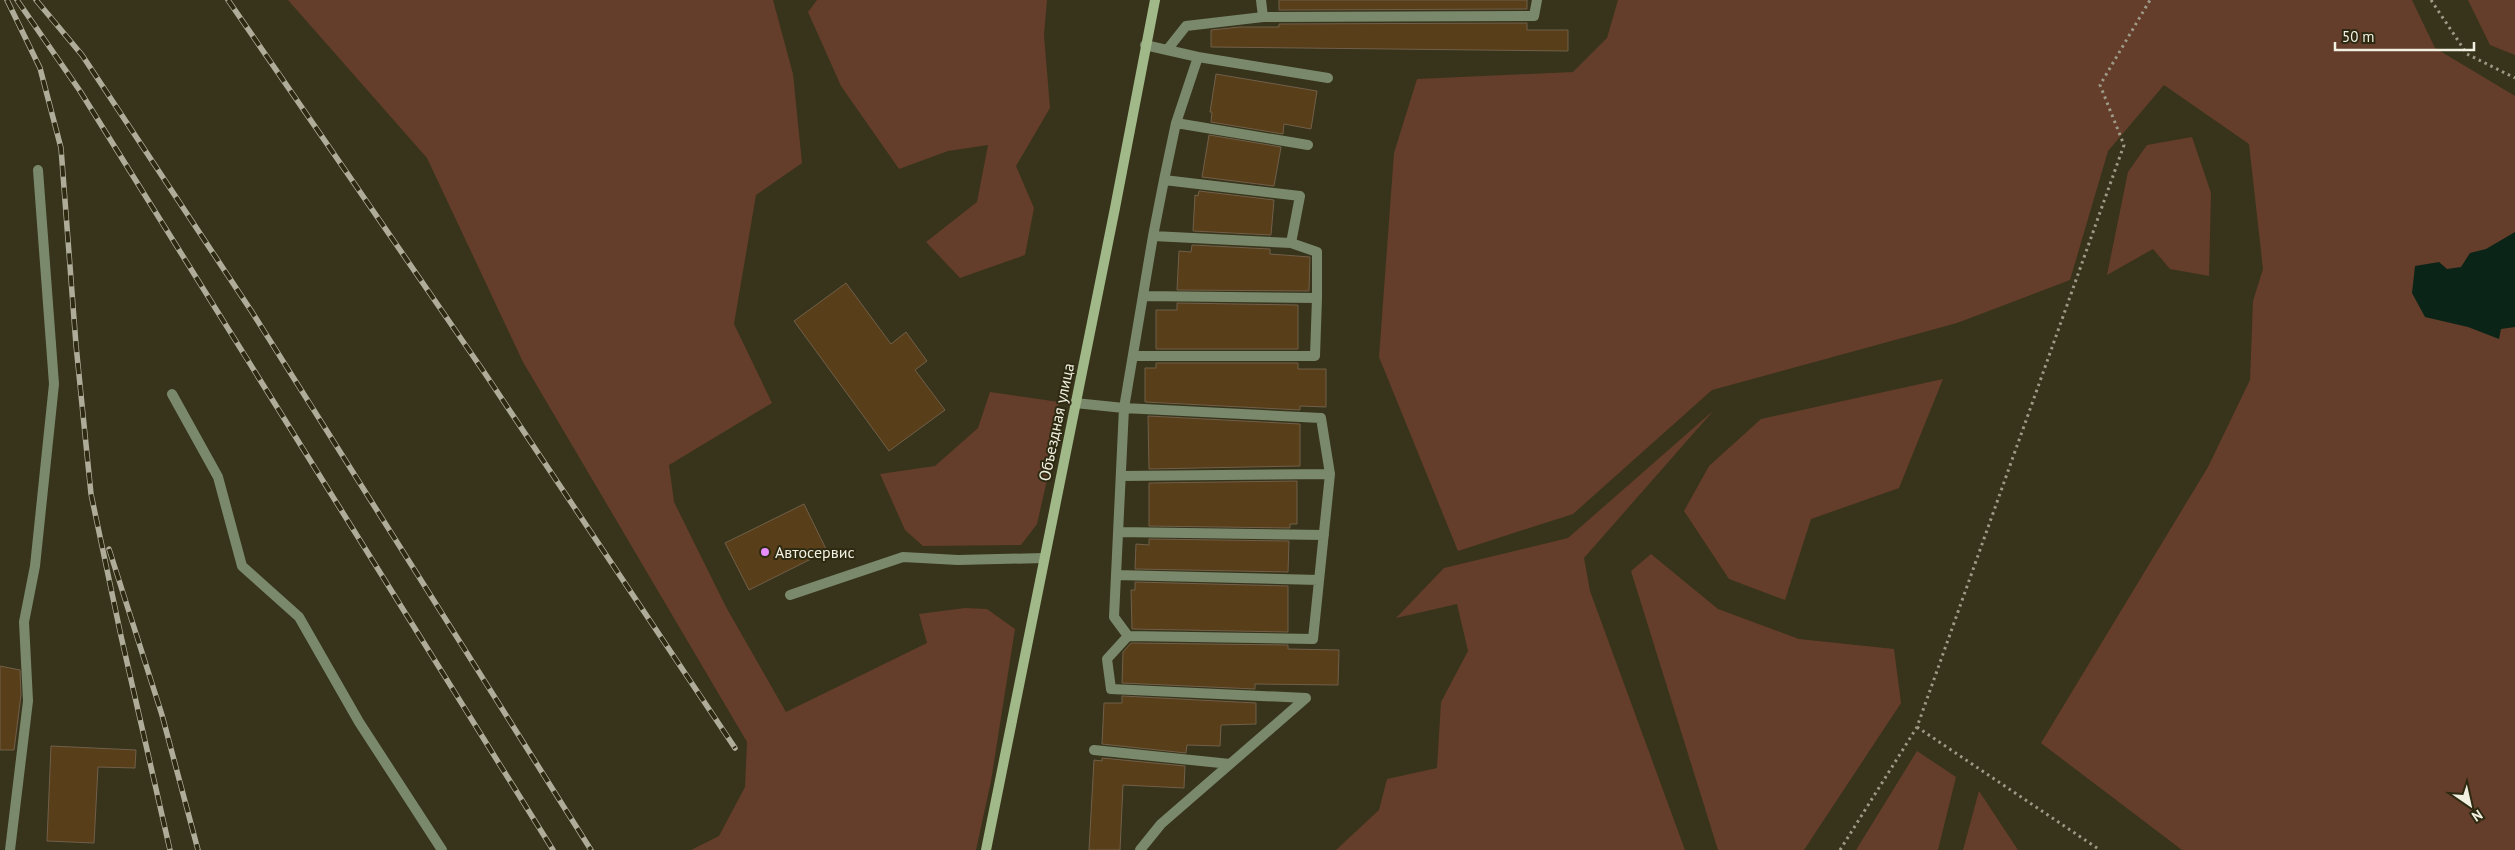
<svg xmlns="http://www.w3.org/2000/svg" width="2515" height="850" font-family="'PT Sans',sans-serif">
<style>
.green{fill:#653d2b}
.water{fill:#0a2417}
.building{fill:#583e19;stroke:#715f49}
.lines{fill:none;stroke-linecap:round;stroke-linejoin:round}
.path{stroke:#9d9b87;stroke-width:3;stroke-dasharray:2.5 4;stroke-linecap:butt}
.service{stroke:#7a896b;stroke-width:10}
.secondary{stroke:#a1b989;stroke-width:10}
.rail-casing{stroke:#afac9a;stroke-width:5.5}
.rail{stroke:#2d2a11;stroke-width:4;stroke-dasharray:11;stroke-linecap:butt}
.poi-dot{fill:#e88eff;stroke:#2d2a11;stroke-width:2}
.labels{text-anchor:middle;stroke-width:4;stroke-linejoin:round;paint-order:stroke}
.street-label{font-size:16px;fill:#f2f0e1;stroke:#2d2a11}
.poi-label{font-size:16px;fill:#f2f0e1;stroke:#2d2a11;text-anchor:start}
</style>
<rect width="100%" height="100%" fill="#37341b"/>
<!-- green -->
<path class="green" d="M288,0H773L793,74L802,163L756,195L734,324L772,403L669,465L674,502L726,607L786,712L927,643L919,614L965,608L987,609L1015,629L991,781L976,850H691L719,836L745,787L747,742L523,362L427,158Z
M817,0H1047L1044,35L1050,108L1016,166L1034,208L1025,255L960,278L926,242L977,202L988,145L948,151L899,169L841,86L808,12Z
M1618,0H2412L2435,48L2515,96V850H2182L2041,743L2208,467L2250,380L2253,301L2263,269L2249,144L2164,85L2108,151L2070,280L1957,323L1712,390L1573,514L1458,551L1379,357L1394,153L1417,79L1573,72L1607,38Z
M2468,0H2515V55L2490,45Z
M2192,137L2211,193L2209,276L2170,269L2153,249L2107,275L2128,172L2147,145Z
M1943,379L1899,488L1811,519L1785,600L1729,579L1684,511L1709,466L1761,419Z
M990,392L1059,402L1051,462L1037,524L1021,545L923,546L905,530L880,474L935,466L978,428Z
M1714,410L1584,558L1590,591L1685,850H1336L1379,810L1387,779L1437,768L1441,702L1468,651L1457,604L1396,618L1444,568L1568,538Z
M1651,554L1718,609L1799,639L1894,649L1901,703L1804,850H1718L1631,571Z
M1917,751L1956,777L1938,850H1856Z
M1979,791L2018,850H1963Z"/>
<!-- water -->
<path class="water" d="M2515,232V327L2501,329L2499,339L2468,327L2425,317L2412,293L2415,266L2439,262L2447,269L2461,267L2470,253L2486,249Z"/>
<!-- building -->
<path class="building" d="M1279,0H1527V9L1279,10Z
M1527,23V30H1568V51L1211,47V30L1240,27H1279V24Z
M1216,74L1317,91L1311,129L1284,124L1283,134L1211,122L1212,112H1210Z
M1209,135L1281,147L1274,186L1202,177Z
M1199,191L1274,200L1271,235L1193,231L1195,195L1198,196Z
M1192,245L1270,249V254L1310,257L1309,291L1177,290L1179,251L1191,252Z
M846,283L891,344L906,332L927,361L915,370L945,410L889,451L794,321Z
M1177,303L1298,305V349H1156V310H1177Z
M1156,363H1298V369H1326V407L1300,406V410L1145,402V368H1156Z
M1148,416L1300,424V466L1149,469Z
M1297,481V524H1290V528L1149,526V483Z
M804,504L827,551L749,590L725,543Z
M1149,539L1289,541L1288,572L1135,569L1136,544L1149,545Z
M1135,582L1288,586V632L1132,629L1131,590H1135Z
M1131,643L1288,645V649L1339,650L1338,685L1255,684V689L1122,683L1123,652Z
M0,666L20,670L21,695L14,750H0Z
M1122,696L1256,703V724L1221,725L1220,746L1187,745L1186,753L1102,744L1104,703H1122Z
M51,746L136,750L135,768L98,767L94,843L47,841Z
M1102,758L1185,766L1184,788L1123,785L1120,850H1089L1094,760L1102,761Z"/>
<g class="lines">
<!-- path -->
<path class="path" d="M2431,0L2467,54L2515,78
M1917,727L2100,850
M1840,850L1917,727L2124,145L2100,85L2150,0"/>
<!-- service -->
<path class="service" d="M1261,0L1263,17L1534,16L1537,0
M1167,50L1186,26L1263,17
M1198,57L1328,78
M1176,123L1308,145
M1153,236L1291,243L1300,196L1164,180
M1143,296L1317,298V252L1291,243
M1133,356H1315L1317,298
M172,394L218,477L242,566L299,617L359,722L442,850
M1075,403L1124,408L1114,617L1128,636L1313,639L1330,474
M1121,476L1330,474L1321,418L1124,408L1153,236L1164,180L1176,123L1198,57L1145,45
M1118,532L1324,535
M1116,575L1319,580
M790,595L903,557L958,560L1044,558
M1128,636L1107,659L1111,689L1306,698
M1094,750L1230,764
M10,850L28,701L24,622L35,566L54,384L38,170
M1140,850L1161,824L1306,698"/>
<!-- secondary -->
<path class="secondary" d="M986,850L1115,208L1155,0"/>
<!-- rail casing -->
<g class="rail-casing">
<path id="rail" d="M7,0L40,68L61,148L76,345L91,494L121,636L170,850
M17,0L80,91L553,850
M36,0L82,55L252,312L591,850
M228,0L484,372L735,748
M109,549L162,715L198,850"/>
</g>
<!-- rail -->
<use href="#rail" class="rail"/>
</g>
<!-- markers -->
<circle class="poi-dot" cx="765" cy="552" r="5"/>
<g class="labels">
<!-- street labels -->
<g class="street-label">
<text transform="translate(1056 422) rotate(-78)" y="6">Объездная улица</text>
</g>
<!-- poi labels -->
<g class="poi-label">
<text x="775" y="558">Автосервис</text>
</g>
</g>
<!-- north arrow -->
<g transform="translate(2470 805) rotate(146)" stroke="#2d2a11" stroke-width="4" paint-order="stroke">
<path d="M0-4L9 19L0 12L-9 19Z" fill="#f2f0e1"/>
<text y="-8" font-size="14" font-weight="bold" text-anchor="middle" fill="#f2f0e1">N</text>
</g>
<!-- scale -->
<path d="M2335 42v8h139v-8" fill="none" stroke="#f2f0e1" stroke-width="2.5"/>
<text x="2342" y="42" font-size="15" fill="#f2f0e1" stroke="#2d2a11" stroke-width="4" paint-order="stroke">50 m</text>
</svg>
